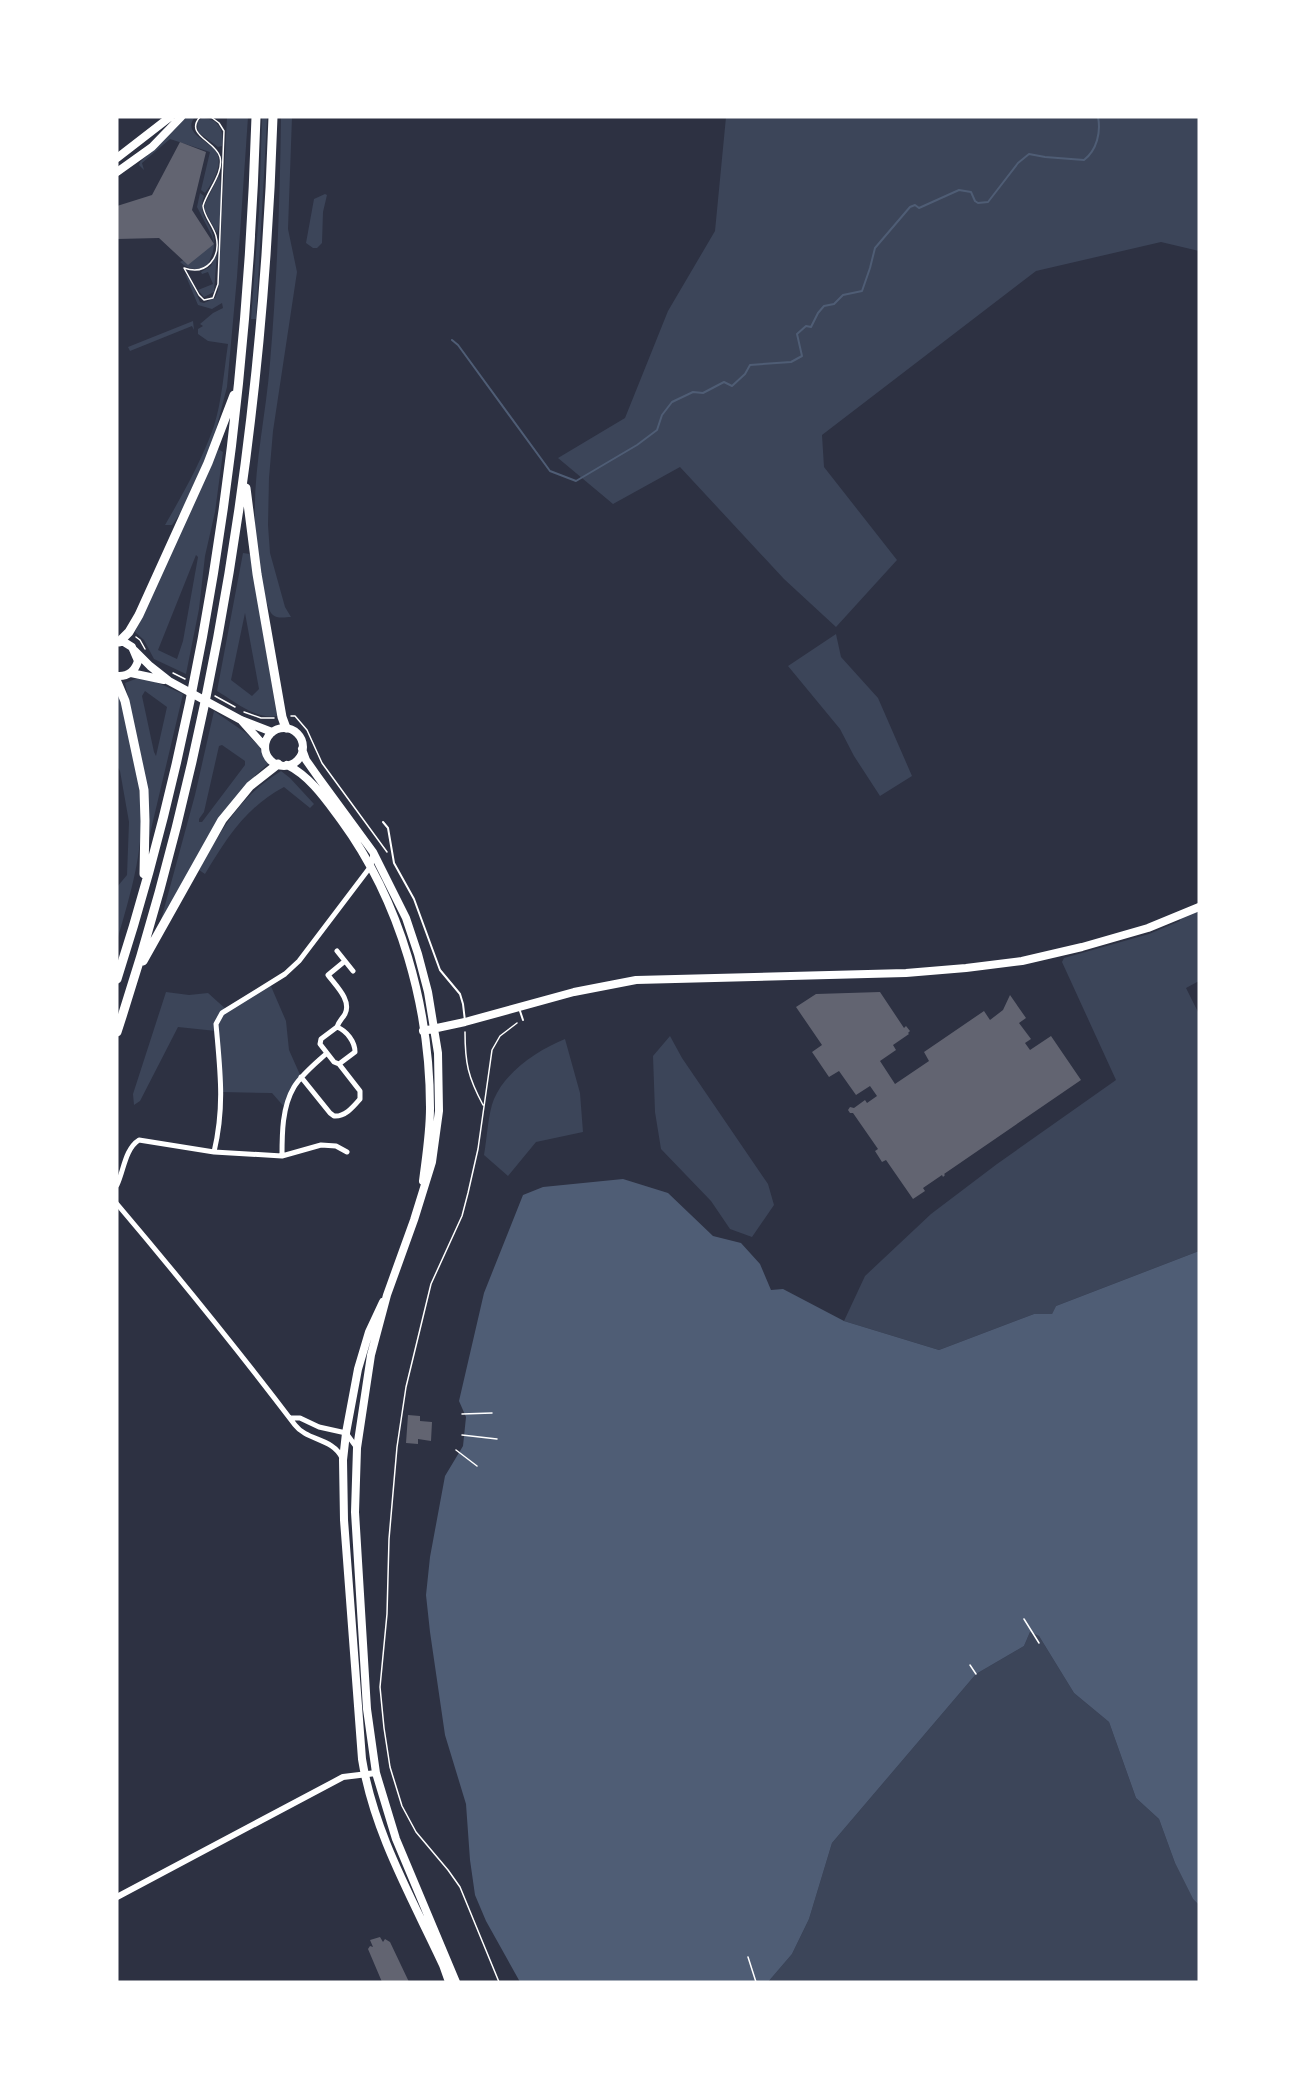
<svg xmlns="http://www.w3.org/2000/svg" width="1316" height="2099" font-family="Mulish,sans-serif">
<style>
.green{fill:#3c4559;fill-rule:evenodd}
.water{fill:#4f5d75}
.lines{fill:none;stroke-linecap:round;stroke-linejoin:round}
.stream{stroke:#4f5d75;stroke-width:2}
.building{fill:#626471}
.path{stroke:#fff;stroke-width:1.5}
.service{stroke:#fff;stroke-width:2}
.minor{stroke:#fff;stroke-width:5}
.tertiary{stroke:#fff;stroke-width:6}
.primary{stroke:#fff;stroke-width:8}
.motorway{stroke:#fff;stroke-width:9}
</style>
<rect width="100%" height="100%" fill="#2d3142"/>
<!-- green -->
<path class="green" d="M186,117H195C181,134 211,141 217,153C223,166 212,184 205,193L201,190L210,152L170,139L142,163L144,170L139,165L140,162Z
M227,117H248L237,277L227,387L213,441L182,511L172,525H165C183,494 202,460 214,426C222,400 224,370 228,344L208,341L198,334V329L203,326L200,324L213,313L223,308L222,303L212,309L198,305L185,274L190,279L200,302L204,303L215,298L218,291Z
M262,117H267V120L256,319H251L259,212Z
M281,117H292L288,229L297,272L273,431L269,478L268,525L270,553L285,607L291,617C286,617 277,619 273,615C263,607 255,537 255,522C253,469 266,416 270,363C277,281 280,199 281,117Z
M726,117H1199V251L1161,242L1036,271L822,435L824,467L897,560L836,627L784,579L680,467L613,504L558,458L625,418L668,311L715,231Z
M202,118C218,118 225,131 222,146L218,147L198,132L197,122Z
M219,175C223,184 221,223 217,233L205,211L204,206Z
M200,193L204,196C194,223 227,227 208,264C198,272 189,270 180,262L214,244L212,236L197,207Z
M325,194L327,195L323,212L322,243L317,248H313L306,243L314,199Z
M217,252L214,292L204,297L198,290L213,284L208,272L202,274L201,272L211,266Z
M193,321L194,330L192,326L130,351L128,347Z
M218,449L223,452L215,512L205,556L199,609L186,674L154,659L144,640L135,632ZM196,555L198,557L183,641L177,659L158,650Z
M243,553L250,554L277,716C256,720 234,701 217,691ZM245,613L259,689L252,696L231,680Z
M836,634L841,657L878,698L912,776L880,796L854,756L840,729L788,666Z
M138,678H147L183,694L149,838C152,785 135,734 125,683ZM145,691L167,707L156,756L154,752L142,696Z
M117,692L120,698C128,735 140,773 141,811C143,855 129,899 117,941V887L127,875L129,822L120,771L117,766Z
M214,711L246,733L259,746L268,764C218,806 193,865 163,921L161,920L195,795ZM222,745L245,761V765L202,822H199V819L204,812L219,746Z
M281,771L290,778L314,804L310,808L284,787C245,808 227,838 205,874L199,870C222,829 239,797 281,771Z
M1199,907V981L1186,988L1199,1014V1251L1056,1306L1052,1314H1034L939,1350L844,1321L865,1276L931,1214L997,1164L1116,1080L1062,962L1064,958L1149,934L1180,921V916Z
M270,984L286,1021L289,1050L301,1077L286,1109L272,1093L221,1092L216,1031L178,1027L140,1101L134,1105L133,1094L166,992L189,995L208,993L228,1011Z
M670,1036L682,1058L768,1184L774,1205L752,1237L730,1229L711,1201L661,1149L655,1112L653,1056Z
M565,1039L580,1093L583,1132L536,1142L508,1176L484,1155C487,1139 488,1113 494,1099C506,1071 538,1050 565,1039Z
M1030,1632L1039,1636L1074,1693L1109,1722L1136,1798L1159,1819L1175,1863L1193,1899L1199,1905V1982H768L792,1954L809,1919L832,1843L976,1674L1024,1646Z"/>
<!-- water -->
<path class="water" d="M623,1179L668,1193L713,1236L741,1243L760,1264L771,1290L783,1289L844,1321L939,1350L1034,1314H1052L1056,1306L1199,1251V1905L1193,1899L1175,1863L1159,1819L1136,1798L1109,1722L1074,1693L1039,1636L1030,1632L1024,1646L976,1674L832,1843L809,1919L792,1954L768,1982H520L486,1921L475,1895L470,1860L466,1804L445,1735L430,1632L426,1595L430,1557L445,1476L463,1446L466,1417L459,1401L484,1293L523,1195L543,1187Z"/>
<g class="lines">
<!-- stream -->
<path class="stream" d="M452,340L458,345L550,471L576,481L637,445L657,430L662,415L672,402L693,392L703,393L724,382L732,386L745,374L750,365L791,362L802,356L797,334L806,326L811,327L818,313L824,306L834,304L843,295L862,291L870,268L875,248L910,207L915,205L919,208L959,190L971,192L975,201L978,203L988,202L1018,163L1029,154L1045,157L1084,160C1097,150 1101,132 1098,117"/>
</g>
<!-- building -->
<path class="building" d="M180,142L206,152L192,210L214,244L188,265L159,238L117,239V206L152,195Z
M880,992L904,1028L906,1026L910,1031L908,1033L909,1034L893,1045L896,1050L880,1061L895,1084L929,1061L924,1052L984,1011L990,1020L1003,1010L1010,995L1026,1018L1019,1023L1031,1039L1025,1043L1030,1050L1051,1036L1081,1080L944,1174L945,1175L943,1177L942,1175L923,1188L925,1191L913,1199L886,1160L882,1162L875,1151L878,1149L853,1113H850L848,1110L850,1107L854,1108L865,1100L867,1103L877,1096L870,1086L856,1095L839,1071L829,1077L812,1052L822,1045L796,1007L816,994Z
M408,1415L420,1416V1421L432,1422L431,1441L418,1439V1444L406,1443Z
M380,1937L383,1942L385,1939L390,1942L409,1982H382L368,1949L370,1946L373,1947L370,1940Z"/>
<g class="lines">
<!-- path -->
<path class="path" d="M200,117C184,135 216,141 220,157C224,173 207,191 203,206C204,217 213,225 216,236C221,257 207,276 184,268L199,295L204,300L213,298L218,284L224,131L219,123L211,117
M136,637L140,640L145,649
M173,673L185,679
M215,696L235,707
M244,712L261,718H274
M291,716H295L307,730L322,763L387,852
M465,1032C465,1063 468,1077 483,1105
M462,1414L492,1413
M462,1435L497,1439
M456,1450L477,1466
M1024,1619L1039,1643
M970,1665L976,1674
M748,1957L756,1982
M499,1982L460,1887L448,1870L416,1832L402,1806L390,1767L384,1728L380,1687L387,1614L389,1539L397,1447L406,1387L431,1284L462,1216L468,1193L478,1149L492,1050L500,1036L517,1023"/>
<!-- service -->
<path class="service" d="M383,822L388,828L394,863L414,899L440,970L460,994L463,1004L465,1021
M519,1008L523,1020"/>
<!-- minor -->
<path class="minor" d="M337,951L353,971
M337,1027C339,1021 342,1019 345,1014C352,1000 335,985 328,975L345,961
M301,1077L330,1113L334,1116C345,1117 353,1107 360,1099V1091L339,1064
M214,1152C225,1106 220,1070 216,1024L222,1013L285,974L299,961L371,866L373,853
M282,1156C282,1134 282,1107 294,1087C302,1074 316,1063 327,1053L334,1062L339,1064L355,1052C355,1042 347,1031 337,1027L321,1039L320,1044L327,1053
M117,1185C124,1170 125,1149 139,1140L214,1152L282,1156L321,1145L336,1146L347,1152
M117,1204C178,1276 238,1350 295,1425C307,1441 333,1438 342,1458
M291,1418H300L319,1427L346,1433L357,1448"/>
<!-- tertiary -->
<path class="tertiary" d="M117,1897L343,1777L376,1773"/>
<!-- primary -->
<path class="primary" d="M117,158L170,117
M117,172L152,147L181,117
M117,642H124L132,647L138,661C135,671 128,677 117,676
M135,651L150,666L169,681L241,720L272,732
M131,673L164,680
M242,721L265,747
M265 747a19 19 0 1 1 38 0a19 19 0 1 1-38 0Z
M302,749L306,760L318,777L373,852L406,918L418,954L428,992L438,1053L439,1111L432,1162L414,1220L387,1295L371,1355L357,1448L355,1512L367,1709L376,1773L396,1839L456,1982
M287,765C310,776 326,800 341,820C401,902 430,1008 430,1108C430,1133 426,1157 423,1181
M423,1031L465,1022L574,992L636,980L906,973L966,968L1022,961L1082,947L1148,928L1199,907
M383,1302L369,1332L358,1369L346,1433L343,1460L344,1520L362,1759C374,1833 412,1898 443,1965L449,1982"/>
<!-- motorway -->
<path class="motorway" d="M246,488L257,574L282,717L286,728
M119,642L129,632L139,615L208,463L234,395
M117,682L125,701L144,790L145,821L144,874
M143,961L222,820L250,786L278,764
M117,979C207,700 247,409 256,117
M117,1032C215,734 263,430 273,117"/>
</g>
<!-- border -->
<rect width="1316" height="2099" fill="none" stroke="#ffffff" stroke-width="237"/>
</svg>
